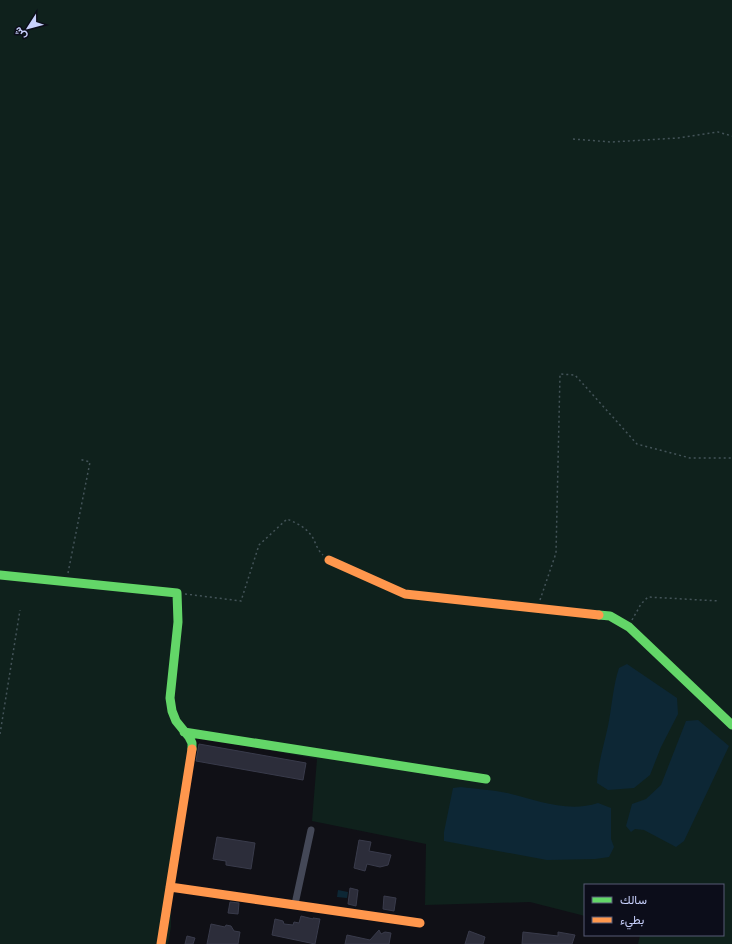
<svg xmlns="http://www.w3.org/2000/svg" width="732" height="944" font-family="'Alegreya Sans',Vazirmatn,sans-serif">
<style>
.green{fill:#0f211c}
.water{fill:#0d2735}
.building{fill:#2c2d3a;stroke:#393b4b}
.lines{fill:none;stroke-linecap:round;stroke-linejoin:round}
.path{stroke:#445459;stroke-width:1.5;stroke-dasharray:2 3;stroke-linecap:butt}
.street{stroke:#444857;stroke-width:7}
.fast{stroke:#63d668;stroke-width:9}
.slow{stroke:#ff974d;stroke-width:9}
</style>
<rect width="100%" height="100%" fill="#101016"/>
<!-- green -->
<path class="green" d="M0,0H732V944H638L640,935H723V885H585V916L530,902L425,905L426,844L312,821L317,759L196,737L171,896V927L168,944H0Z"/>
<!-- water -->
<path class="water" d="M627,664L677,698L678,714L661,747L650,775L634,788L608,790L597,783C598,763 604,745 608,726C612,706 613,686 619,668Z
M698,720L729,746L684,841L676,847L644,830L635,829L631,832L626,826L632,804L646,799L661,785L686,721Z
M461,787C476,789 493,790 507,793C537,800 567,813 598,803L611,808V839L614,847L609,857L595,859L547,860L444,841V832L453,788Z
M338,890L348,892L347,898L337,897Z"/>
<!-- building -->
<path class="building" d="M199,744L306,763L303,780L196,761Z
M217,837L255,843L251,869L226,865V861L213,859Z
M359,840L371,842L369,851L391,855L388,865L380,867L367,864L365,871L354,868Z
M350,888L358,890L356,906L348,904Z
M384,896L396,898L394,911L383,909Z
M230,902L239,903L238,914L228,913Z
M301,916L313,919V918L320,919L315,944L272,935L275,919L283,921L284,924L293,925L294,922L299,923Z
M211,924L225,927L226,925L231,926L234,931L240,932L238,944H207Z
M379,930L381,934L385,932L391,933L389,944H345L347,935L370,940Z
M469,931L485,937L483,944H465Z
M523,932L558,936V932L575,935L572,944H522Z
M187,936L195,938L193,944H185Z"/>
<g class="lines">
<!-- path -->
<path class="path" d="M573,139L611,142L678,138L718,132L732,136
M68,573L90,462L79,459
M185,594L241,601L259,545L287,519C297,523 307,528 313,538C316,544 318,551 323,555
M540,600L556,553L560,374L575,375L637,444L690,458H732
M632,620L641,604L648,597L719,601
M0,734L20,610"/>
<!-- street -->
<path class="street" d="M295,904L311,830"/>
<!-- fast -->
<path class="fast" d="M0,575L177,593L178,622L170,698L172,711L176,721L189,737L192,743V749
M599,615L610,616L629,627L732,725
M184,732L486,779"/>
<!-- slow -->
<path class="slow" d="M329,560L405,594L599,615
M170,887L420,923
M161,944L192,749"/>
</g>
<!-- legend -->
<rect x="584" y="884" width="140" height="52" fill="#0c0d1a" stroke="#575b74"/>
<rect x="592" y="897" width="20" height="6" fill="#63d668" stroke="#575b74"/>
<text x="620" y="904" font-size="12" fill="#c8d0fc">سالك</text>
<rect x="592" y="917" width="20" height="6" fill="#ff974d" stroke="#575b74"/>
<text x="620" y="924" font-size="12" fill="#c8d0fc">بطيء</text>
<!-- north arrow -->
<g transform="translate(28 28) rotate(234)" stroke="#0c0d1a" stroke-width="3" paint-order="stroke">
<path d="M0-3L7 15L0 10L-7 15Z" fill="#c8d0fc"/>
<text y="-6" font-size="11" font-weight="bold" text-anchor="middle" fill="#c8d0fc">ش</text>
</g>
</svg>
